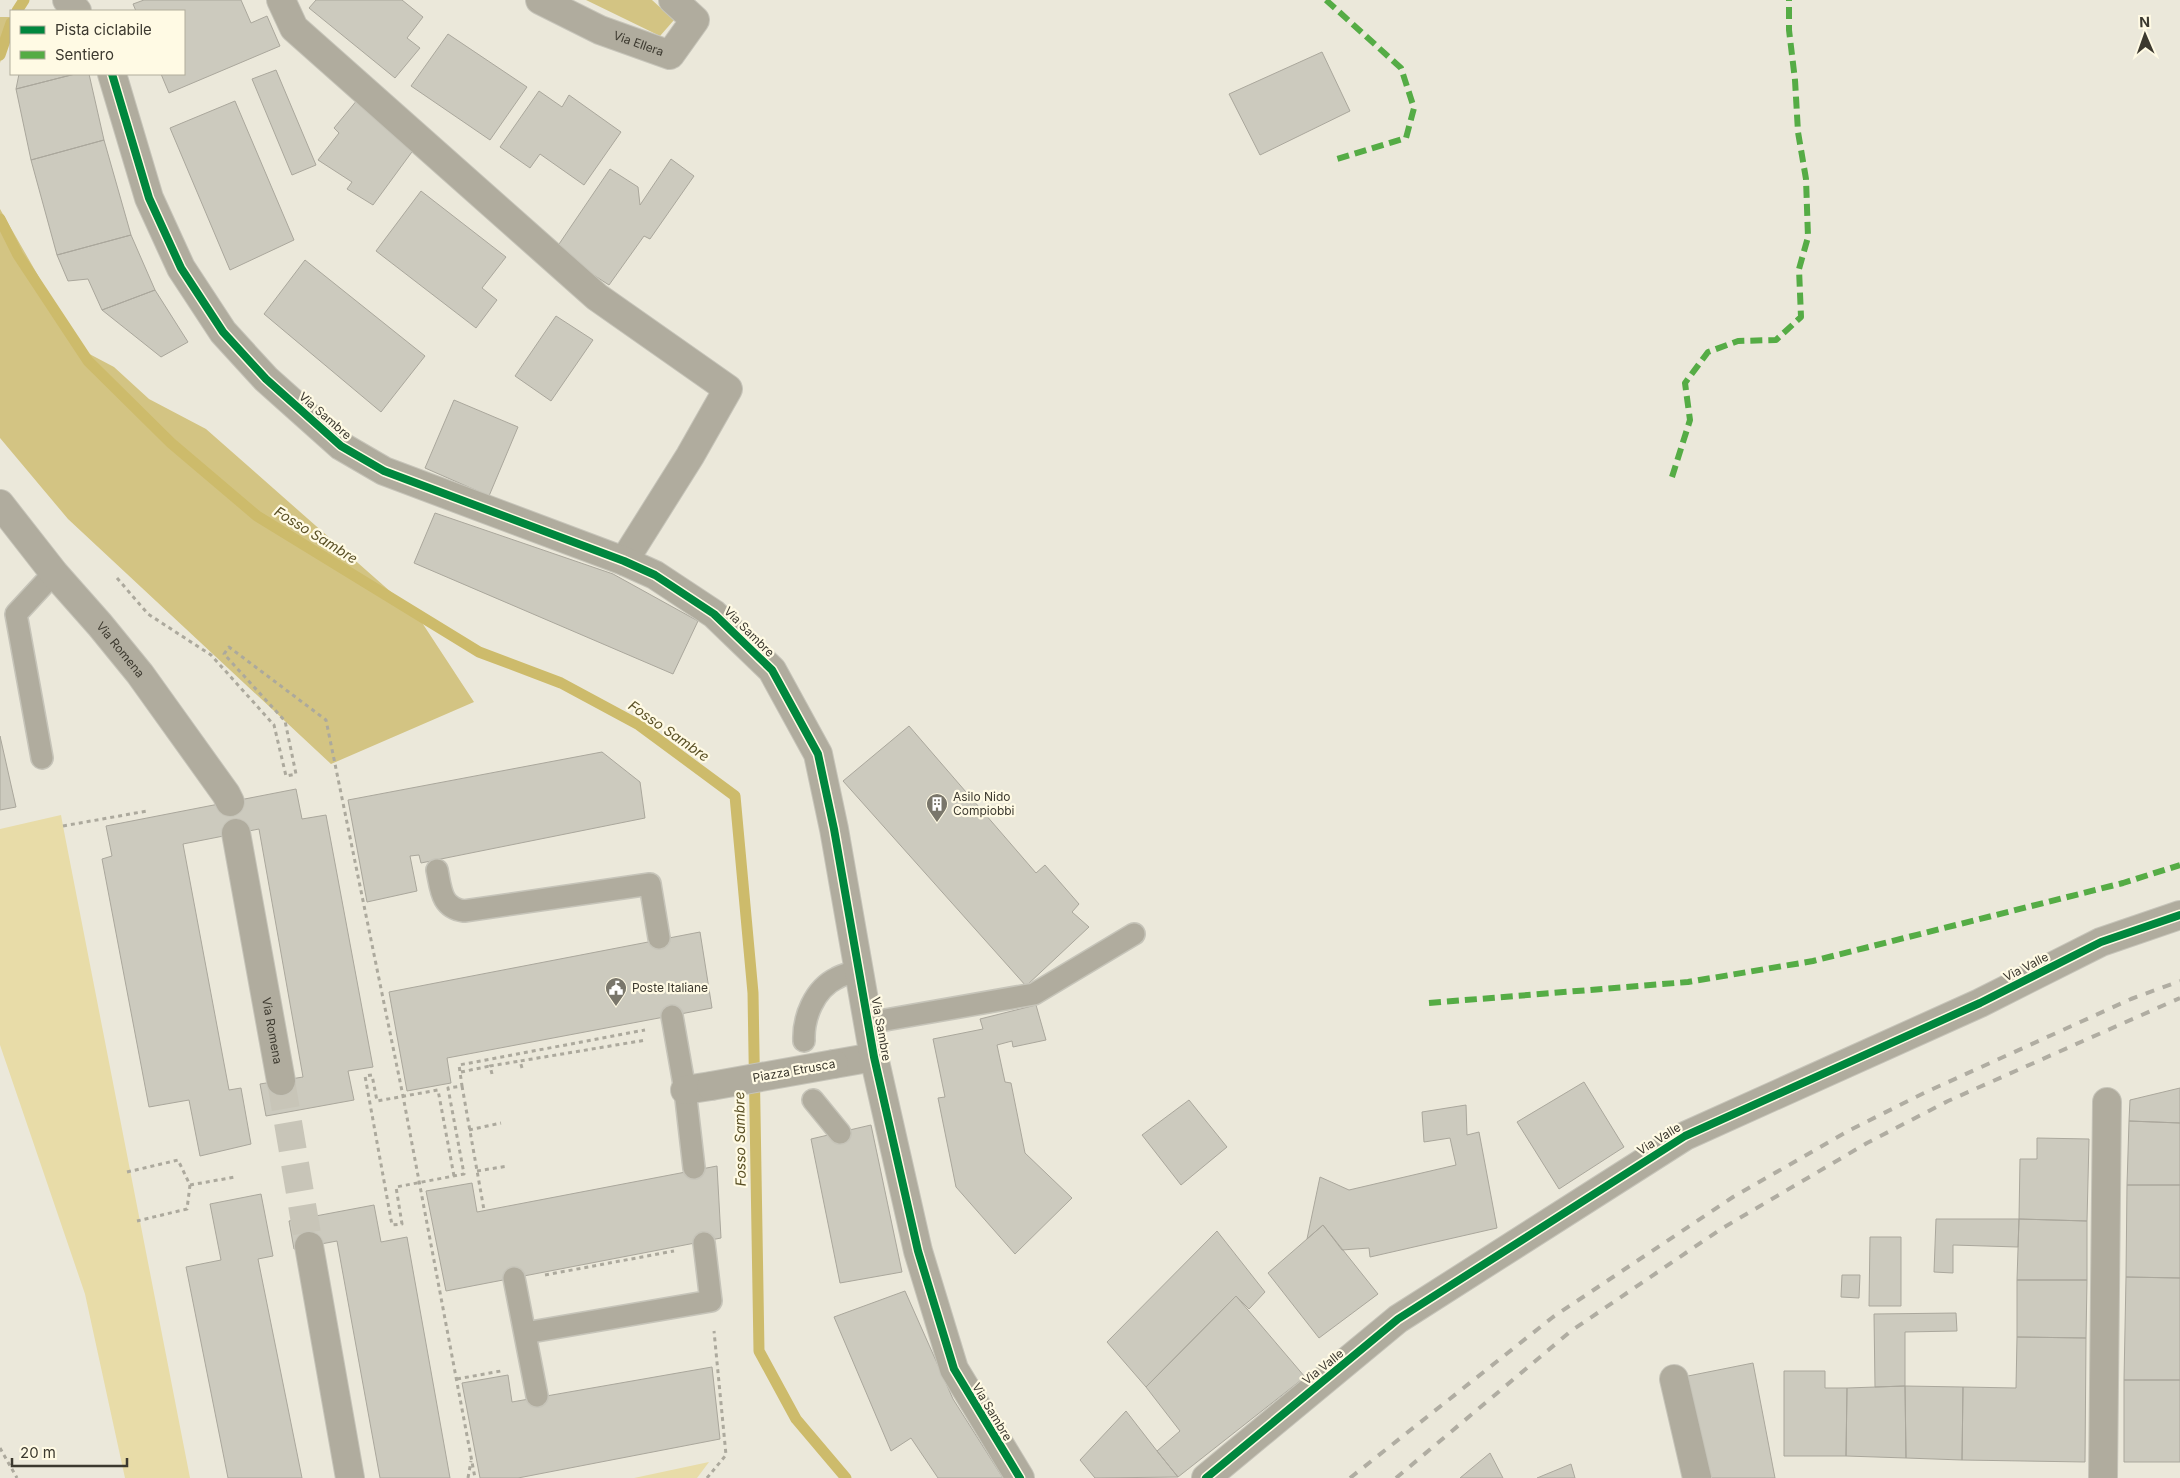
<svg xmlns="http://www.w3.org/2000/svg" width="2180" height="1478" font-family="Inter,sans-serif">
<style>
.green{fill:#e8dca8}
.forest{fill:#d3c483}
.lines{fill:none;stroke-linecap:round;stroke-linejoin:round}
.stream{stroke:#cdbb6b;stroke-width:11}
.building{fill:#cccabe;stroke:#aaa79c}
.minor-tunnel{stroke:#c8c5b8;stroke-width:28;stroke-dasharray:28 14;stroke-linecap:butt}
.service-casing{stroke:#c6c4b9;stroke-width:24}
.minor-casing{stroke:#c6c4b9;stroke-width:30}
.tertiary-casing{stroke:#c6c4b9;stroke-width:30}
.path{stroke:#aca99d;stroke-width:3;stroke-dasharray:4 4;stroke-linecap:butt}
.service{stroke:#b0ac9e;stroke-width:21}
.minor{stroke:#b0ac9e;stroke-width:28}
.tertiary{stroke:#b0ac9e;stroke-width:28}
.rail{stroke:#b0ada2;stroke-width:4;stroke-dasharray:9 9;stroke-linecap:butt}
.minor-bridge-casing{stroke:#c6c4b9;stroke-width:30;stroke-linecap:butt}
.minor-bridge{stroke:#b0ac9e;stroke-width:28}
.quiet{stroke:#55ac45;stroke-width:6;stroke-dasharray:12 6;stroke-linecap:butt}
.cycleway-casing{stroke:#fffae4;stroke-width:11}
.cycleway{stroke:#00873e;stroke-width:8}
.labels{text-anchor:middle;stroke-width:4.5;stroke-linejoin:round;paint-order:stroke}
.street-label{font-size:12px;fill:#3c392f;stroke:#fffae4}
.poi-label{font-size:12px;fill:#3c392f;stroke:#fffae4;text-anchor:start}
.water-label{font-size:14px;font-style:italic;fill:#5a5025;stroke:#fffae4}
</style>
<rect width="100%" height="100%" fill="#ebe8da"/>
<!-- green -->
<path class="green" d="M61,815L63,826L190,1478H125L85,1294L0,1045V829Z
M709,1462L697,1478H634Z"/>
<!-- forest -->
<path class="forest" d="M586,0H652L674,20L660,36Z
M0,17H11V25L0,63Z
M0,209L80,349L114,367L149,399L206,429L417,615L474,702L331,764L68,519L0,438Z"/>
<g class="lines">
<!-- stream -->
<path class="stream" d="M17,11L24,0
M0,55L11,23
M0,219L18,255L88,361L171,443L257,516L479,652L561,683L639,725L735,796L753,993L759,1351L796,1419L846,1478"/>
</g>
<!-- building -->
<path class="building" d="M144,0H241L251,23L267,16L280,46L169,93L161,74H184V11H136L133,4Z
M316,0H402L423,17L407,38L420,48L395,78L309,8Z
M448,34L527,87L490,140L411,86Z
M1322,52L1350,111L1260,155L1229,94Z
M276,70L316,165L292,175L252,79Z
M19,74H75L16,89Z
M75,74H89L104,140L31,160L16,89Z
M539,91L562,107L569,95L621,132L584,185L540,154L530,168L500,147Z
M358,99L417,145L373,205L347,189L352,182L318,160L339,133L334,128Z
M235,101L294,240L230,270L170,128Z
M104,140L131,235L57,255L31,160Z
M671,159L694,176L650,239L644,236L609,285L555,250L610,169L638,187L640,205Z
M421,191L506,257L482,288L497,300L476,328L376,251Z
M131,235L155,290L102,310L88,279L68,281L57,255Z
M305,260L425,356L381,412L264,314Z
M155,290L188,342L161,357L102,310Z
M556,316L593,340L551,401L515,376Z
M454,400L518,427L489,496L425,468Z
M435,513L613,574L698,621L673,674L414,563Z
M909,726L1036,873L1045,865L1079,904L1072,912L1089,927L1026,986L843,781Z
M0,736L16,807L0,810Z
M602,752L640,782L645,818L421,863L419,855L410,856L417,891L367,902L348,800Z
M296,789L302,819L326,815L373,1067L348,1071L354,1100L266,1116L260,1084L303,1077L259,829L183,844L229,1090L241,1088L251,1144L200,1156L189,1100L149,1107L102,859L112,856L106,826Z
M700,932L712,1008L447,1058L451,1083L407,1091L389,992Z
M1036,1005L1046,1040L1013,1047L1012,1041L997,1045L1005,1082L1011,1083L1025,1153L1072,1198L1015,1254L956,1187L938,1098L945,1097L933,1039L983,1029L980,1019Z
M1584,1082L1624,1147L1559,1189L1517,1122Z
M2180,1088V1123L2129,1121L2130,1100Z
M1189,1100L1227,1147L1181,1185L1142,1135Z
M1466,1105L1467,1135L1479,1132L1497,1228L1370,1257L1369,1248L1342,1250L1323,1225L1307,1239L1320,1177L1349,1190L1456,1165L1450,1138L1424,1142L1422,1112Z
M2129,1121L2180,1123V1185H2127Z
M871,1125L902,1272L840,1283L811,1139Z
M2037,1138L2089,1139L2087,1221L2019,1219L2020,1159H2037Z
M717,1166L721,1238L446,1291L426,1191L472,1183L477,1212Z
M2127,1185H2180V1278L2126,1277Z
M261,1194L273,1256L258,1259L302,1478H228L186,1267L221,1260L210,1204Z
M374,1205L381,1242L407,1237L450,1478H380L337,1241L294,1249L289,1221Z
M1936,1219H2019L2018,1247L1953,1245V1273L1934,1272Z
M2019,1219L2087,1221V1280H2017Z
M1323,1225L1378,1294L1319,1338L1268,1273Z
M1217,1231L1265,1292L1249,1309L1236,1296L1146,1387L1107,1342Z
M1870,1237H1901V1306H1869Z
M1842,1275H1860L1859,1298L1841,1297Z
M2126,1277L2180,1278V1380H2124Z
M2017,1280H2087L2086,1338L2017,1337Z
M905,1291L953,1399L1003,1478H938L911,1438L891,1451L834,1317Z
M1236,1296L1305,1377L1178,1477L1157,1451L1180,1431L1146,1387Z
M1956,1313L1957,1331L1905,1332V1386L1875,1387L1874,1314Z
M2017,1337L2086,1338L2085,1462L1962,1460L1963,1387L2016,1388Z
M1753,1363L1775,1478H1706L1683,1377Z
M712,1367L720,1439L518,1478H480L462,1383L508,1375L512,1402Z
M1784,1371H1825V1388H1847L1846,1456H1784Z
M2124,1380H2180V1462H2124Z
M1905,1386L1906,1458L1846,1456L1847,1388Z
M1905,1386L1963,1387L1962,1460L1906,1458Z
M1126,1411L1157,1451L1178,1477L1095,1478L1080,1460Z
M1490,1453L1503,1478H1460Z
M1571,1464L1575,1478H1537Z"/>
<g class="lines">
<!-- minor-tunnel -->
<path class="minor-tunnel" d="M281,1081L309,1246"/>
<!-- service casing -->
<g class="service-casing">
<path id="service" d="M42,758L16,614L54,573
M437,870C441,889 441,908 464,911L650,884L659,938
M672,1016L685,1090L694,1168
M868,1023L1034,994L1134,934
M804,1041C803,1018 814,989 837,978C844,974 852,973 859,970
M813,1100L840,1133
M514,1278L537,1396
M525,1333L711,1301L704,1243"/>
</g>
<!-- minor casing -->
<g class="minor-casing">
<g id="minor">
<path d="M281,0L294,28L597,297L728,389L690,456L624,561"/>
<path id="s1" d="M540,0L600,30L670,55L695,20L673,0"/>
<path id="s2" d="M0,504L54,573L100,625L140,674L226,794L230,802"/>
<path id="s3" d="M236,833L281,1081"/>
<path d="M834,1064L874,1057"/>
<path d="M685,1090L711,1086"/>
<path d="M309,1246L350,1478"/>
<path d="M1674,1379L1697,1478"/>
<path d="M1206,1478L1398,1319L1685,1136L1980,1003L2101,942L2180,915"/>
<path d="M2103,1478L2107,1102"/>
</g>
</g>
<!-- tertiary casing -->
<g class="tertiary-casing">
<path id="tertiary" d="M67,0L77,11
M112,74L149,198L181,268L223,332L266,379L341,446L384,471L624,561L655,575L714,614L772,670L818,754L834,829L874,1057L918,1251L954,1369L1020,1478"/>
</g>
<!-- path -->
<path class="path" d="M117,578L148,614L211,655L274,725L286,776L296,774L285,721L224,654L229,647L326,720L403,1096L475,1478
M63,826L147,811
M522,1068L520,1061L646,1040
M461,1072L490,1066
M492,1074L490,1066L520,1061
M462,1086L484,1210
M469,1130L501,1123
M477,1171L508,1166
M127,1172L178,1160L190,1185L187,1209L137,1221
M454,1176L438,1090L377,1101L372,1075L365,1076L392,1225L402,1224L396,1187L464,1174L448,1088L462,1086L459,1065L645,1030
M190,1185L235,1177
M545,1275L674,1251
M457,1379L501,1371
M0,1448L17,1478
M468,1478L471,1461
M707,1478L726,1455L714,1331"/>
<!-- service -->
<use href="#service" class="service"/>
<!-- minor -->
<use href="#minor" class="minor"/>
<!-- tertiary -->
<use href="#tertiary" class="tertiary"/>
<!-- rail -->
<path class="rail" d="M1350,1478L1553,1317L1733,1197L1850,1130L1924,1093L2131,999L2180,981
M1396,1478L1571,1331L1721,1229L1867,1143L1948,1101L2180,998"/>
<!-- minor-bridge casing -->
<g class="minor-bridge-casing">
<path id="minor-bridge" d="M711,1086L834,1064"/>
</g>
<!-- minor-bridge -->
<use href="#minor-bridge" class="minor-bridge"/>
<!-- quiet -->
<path class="quiet" d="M1326,0L1401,68L1414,108L1406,138L1337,159
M1672,477L1690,420L1685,383L1708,352L1738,341L1776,340L1801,317L1799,269L1808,237L1806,179L1798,132L1795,80L1789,30V0
M1429,1003L1688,982L1813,961L2123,883L2180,865"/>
<!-- cycleway casing -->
<g class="cycleway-casing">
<path id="cycleway" d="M112,74L149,198L181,268L223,332L266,379L341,446L384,471L624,561L655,575L714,614L772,670L818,754L834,829L874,1057L918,1251L954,1369L1020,1478
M1206,1478L1398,1319L1685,1136L1980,1003L2101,942L2180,915"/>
</g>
<!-- cycleway -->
<use href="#cycleway" class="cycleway"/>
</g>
<!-- icons -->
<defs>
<g id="building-pin" transform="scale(1.125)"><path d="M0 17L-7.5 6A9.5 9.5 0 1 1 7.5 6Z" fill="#79766b" stroke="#fffae4"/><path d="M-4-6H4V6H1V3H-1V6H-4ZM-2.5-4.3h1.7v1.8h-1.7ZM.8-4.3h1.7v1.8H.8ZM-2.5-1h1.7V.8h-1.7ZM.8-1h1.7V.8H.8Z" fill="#fff"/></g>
<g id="civic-pin" transform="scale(1.125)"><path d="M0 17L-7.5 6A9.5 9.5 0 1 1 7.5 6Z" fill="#79766b" stroke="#fffae4"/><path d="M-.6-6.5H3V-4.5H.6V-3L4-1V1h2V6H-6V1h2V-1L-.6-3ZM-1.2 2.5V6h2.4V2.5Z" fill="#fff"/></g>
</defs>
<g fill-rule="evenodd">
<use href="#building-pin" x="937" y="804"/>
<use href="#civic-pin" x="616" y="988"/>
</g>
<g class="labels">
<!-- street labels -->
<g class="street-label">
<text dy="4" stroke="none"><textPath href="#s1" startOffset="108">Via Ellera</textPath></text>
<text transform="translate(325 416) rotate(41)" y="4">Via Sambre</text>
<text transform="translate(749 632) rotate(45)" y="4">Via Sambre</text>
<text dy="4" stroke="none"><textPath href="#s2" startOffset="189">Via Romena</textPath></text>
<text transform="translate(2026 967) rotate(-27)" y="4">Via Valle</text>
<text transform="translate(881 1029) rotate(80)" y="4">Via Sambre</text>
<text dy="4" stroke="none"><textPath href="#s3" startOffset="201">Via Romena</textPath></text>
<text transform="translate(794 1071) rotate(-10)" y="4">Piazza Etrusca</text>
<text transform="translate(1659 1139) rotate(-32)" y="4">Via Valle</text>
<text transform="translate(1323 1367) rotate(-39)" y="4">Via Valle</text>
<text transform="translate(992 1412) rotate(59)" y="4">Via Sambre</text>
</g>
<!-- poi labels -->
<g class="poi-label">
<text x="953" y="801">Asilo Nido<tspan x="953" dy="14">Compiobbi</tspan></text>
<text x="632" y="992">Poste Italiane</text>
</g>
<!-- water labels -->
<g class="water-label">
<text transform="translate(316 535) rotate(32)" y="5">Fosso Sambre</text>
<text transform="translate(669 731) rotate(35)" y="5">Fosso Sambre</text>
<text transform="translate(740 1139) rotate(-91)" y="5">Fosso Sambre</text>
</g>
</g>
<!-- legend -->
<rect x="10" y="10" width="175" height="65" fill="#fffae4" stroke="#b1ad9c"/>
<rect x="20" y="26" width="25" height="8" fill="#00873e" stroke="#b1ad9c"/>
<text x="55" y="35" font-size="15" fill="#3c392f">Pista ciclabile</text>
<rect x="20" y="51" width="25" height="8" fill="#55ac45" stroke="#b1ad9c"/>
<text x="55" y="60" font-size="15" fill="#3c392f">Sentiero</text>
<!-- north arrow -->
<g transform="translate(2145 35) rotate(358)" stroke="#fffae4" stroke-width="4" paint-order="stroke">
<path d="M0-4L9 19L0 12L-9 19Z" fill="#3c392f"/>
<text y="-8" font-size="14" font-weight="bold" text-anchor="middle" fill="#3c392f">N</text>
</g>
<!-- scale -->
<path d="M12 1458v8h115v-8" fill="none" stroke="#3c392f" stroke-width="2.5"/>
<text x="20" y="1458" font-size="15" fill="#3c392f" stroke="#fffae4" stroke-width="4" paint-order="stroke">20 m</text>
</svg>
